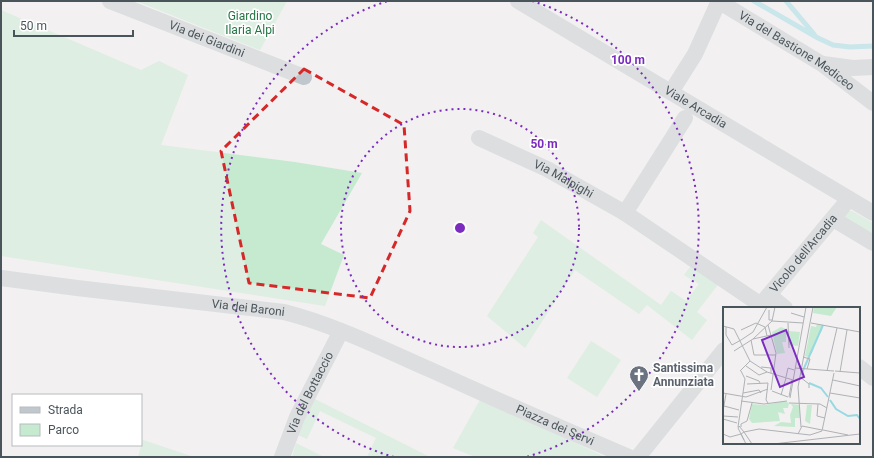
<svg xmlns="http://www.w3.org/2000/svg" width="874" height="458" font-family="Roboto,sans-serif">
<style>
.green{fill:#c5ead0}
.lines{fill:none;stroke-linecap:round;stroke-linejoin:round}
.stream{stroke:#97d9e2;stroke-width:5}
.minor{stroke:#c0c8cd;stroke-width:16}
.marked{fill:none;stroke:#d62828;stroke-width:3;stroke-dasharray:8 5;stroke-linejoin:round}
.ring{fill:none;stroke:#7b2cbf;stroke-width:2;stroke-dasharray:2 4}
.labels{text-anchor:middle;stroke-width:3.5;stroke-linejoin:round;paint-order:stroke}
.park-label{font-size:12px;fill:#237544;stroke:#fff}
.street-label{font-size:12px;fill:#4a555b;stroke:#fff}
.worship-label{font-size:12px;font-weight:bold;fill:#5b616d;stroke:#fff;text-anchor:start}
.inset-river{fill:none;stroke:#97d9e2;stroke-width:2}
.inset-road{fill:none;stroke:#afb2b5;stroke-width:1}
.view{fill:#7b2cbf;fill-opacity:0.15;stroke:#7b2cbf;stroke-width:2}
.inset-edge{fill:none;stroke:#4a555b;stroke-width:2}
.centre{fill:#7b2cbf;stroke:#fff;stroke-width:2}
.ring-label{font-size:12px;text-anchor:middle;font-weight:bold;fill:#7b2cbf;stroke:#fff;stroke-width:3.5;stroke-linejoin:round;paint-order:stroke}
</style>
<rect width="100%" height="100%" fill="#f2f0f1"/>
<!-- green -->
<path class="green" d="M136,1H287L260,50Z
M1,10L141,70L159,61L188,75L161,145L295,162L362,173L321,244L344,255L325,306L1,256Z
M848,211H852L873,223V236L839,216Z
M541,220L661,305L671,291L686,301L699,284L684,275L693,263L720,282L697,312L707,320L692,340L647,305L639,314L575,270L525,348L487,316L538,237L533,233Z
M591,341L621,360L597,397L567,378Z
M311,397L430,457H367L376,438L320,411L307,439L298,435Z
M481,398L605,457H475L453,448Z
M143,440L194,457H138Z
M296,443L324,457H292Z"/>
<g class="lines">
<!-- stream -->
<path class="stream" d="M754,1L818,38L833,45L850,47L873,46
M786,1L814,34"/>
<!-- minor -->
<g class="minor">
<path id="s1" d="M110,1L304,77"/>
<path id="s2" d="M518,1L873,213"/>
<path id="s3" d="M718,1L822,64L873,103"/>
<path d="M823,64L853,68L873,67"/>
<path d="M671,92L695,54L719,1"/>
<path d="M685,118L625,213L761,305"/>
<path id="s4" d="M479,138L547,169L625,213"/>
<path d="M833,219L873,243"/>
<path id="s5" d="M1,278L77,288L284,312C335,325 383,349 431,370C497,400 563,429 629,457"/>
<path d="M769,295L785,308"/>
<path id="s6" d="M758,308L849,199"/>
<path d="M859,367L873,378"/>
<path id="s7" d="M282,457L297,417L341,331"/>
<path d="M638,457L724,350"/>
</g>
</g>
<!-- marked area -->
<path d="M0 0H874V458H0ZM304,69L404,125L410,211L370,298L249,283L221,151Z" fill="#f2f0f1" fill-opacity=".55" fill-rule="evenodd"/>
<path class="marked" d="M304,69L404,125L410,211L370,298L249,283L221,151Z"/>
<!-- distance rings -->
<g class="ring">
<circle cx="460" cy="228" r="119"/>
<path d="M394 457A238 238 0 0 1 388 1M532 1A238 238 0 0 1 526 457"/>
</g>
<!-- icons -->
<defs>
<g id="church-pin" transform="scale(1)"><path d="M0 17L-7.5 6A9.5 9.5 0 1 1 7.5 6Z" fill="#6b7280" stroke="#fff"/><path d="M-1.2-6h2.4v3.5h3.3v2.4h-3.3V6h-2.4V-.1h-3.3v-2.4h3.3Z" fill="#fff"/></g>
</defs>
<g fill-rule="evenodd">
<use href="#church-pin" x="639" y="375"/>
</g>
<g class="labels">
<!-- park labels -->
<g class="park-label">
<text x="250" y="20">Giardino<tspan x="250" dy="14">Ilaria Alpi</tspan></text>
</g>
<!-- street labels -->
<g class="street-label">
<text dy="4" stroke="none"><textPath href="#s1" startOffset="104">Via dei Giardini</textPath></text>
<text dy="4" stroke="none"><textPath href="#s3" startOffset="93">Via del Bastione Mediceo</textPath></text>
<text dy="4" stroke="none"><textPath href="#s2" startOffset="207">Viale Arcadia</textPath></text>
<text dy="4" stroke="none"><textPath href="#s4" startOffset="94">Via Malpighi</textPath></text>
<text dy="4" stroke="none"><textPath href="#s6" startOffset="71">Vicolo dell'Arcadia</textPath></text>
<text dy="4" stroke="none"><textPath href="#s5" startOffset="249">Via dei Baroni</textPath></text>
<text dy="4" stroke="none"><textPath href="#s7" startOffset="70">Via del Bottaccio</textPath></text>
<text dy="4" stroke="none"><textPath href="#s5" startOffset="579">Piazza dei Servi</textPath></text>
</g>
<!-- worship labels -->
<g class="worship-label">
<text x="653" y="372">Santissima<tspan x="653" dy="14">Annunziata</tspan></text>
</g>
</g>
<!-- overview -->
<g transform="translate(723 307)">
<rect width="137" height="137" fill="#f2f0f1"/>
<path d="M91,0H114L108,9L90,6ZM94,17L100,18L99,24L95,27L89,46L85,50L82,49L88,19L93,20ZM58,20L63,22V35H59L62,46L54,47L49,25ZM66,24L77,25L75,39L66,38ZM62,94L66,96L65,101H60L62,107L55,105L57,114L29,116L26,112L29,97L42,98ZM68,97L77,98V111H72V120L51,119L58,115L68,116L67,108L70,100ZM84,98H89L87,117L82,114Z" fill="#c5ead0"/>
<path class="inset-river" d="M78,68L100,18M86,76L98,81L105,90M107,93L113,102L125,109L134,108L137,112"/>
<path class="inset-road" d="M46,3V13H49M68,6L81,10M49,14L80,16M33,16L42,20L44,29M65,16L66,41M88,16L137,25M45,18L53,46L48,83M0,19L11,22L27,54M3,20V28L9,38L18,33M18,23L33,16M30,32L48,28M18,33L30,25L44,0M28,33L31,48H53M11,44L30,32L49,14L52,0M80,50L87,52L84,62M27,54L44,65L70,73M23,59L36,68L44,65M38,60L48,61V66M72,61L111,64M17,64L27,54M104,64L114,21M112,64L137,66M117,65L124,23M23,69L36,74L37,76M63,70L65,61L71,63M77,70L86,77V81M110,73L137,79M24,77L45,76L43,93L45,96M49,84L65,90M0,86L23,90L45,82M20,86L36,83L38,86M107,86L137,91M58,88L63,71M66,90L69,73M67,91L83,0M18,94L41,97L64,94M66,96L97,97L104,101M95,97L94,109L102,111M1,99L16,103M0,104L3,87M0,109L15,110M0,112L14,116M15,120L22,72L18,64M18,120V117L24,114L29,96M78,120L75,80L90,0M100,123L125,128M99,124L111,66M0,127L7,130L18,127M75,127L79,119L99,123M21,133L18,127L21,125L16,119L15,121L23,137M29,137L21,125L36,122L87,128L99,124M50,137L137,127"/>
<path class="view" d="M63,23L81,70L57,80L39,33Z"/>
<rect width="137" height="137" class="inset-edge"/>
</g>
<circle cx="460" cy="228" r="6" class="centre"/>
<g class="ring-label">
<text x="628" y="64">100 m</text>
<text x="544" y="148">50 m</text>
</g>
<!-- border -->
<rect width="874" height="458" fill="none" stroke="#4a555b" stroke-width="4"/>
<!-- legend -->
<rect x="12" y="394" width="130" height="52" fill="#ffffff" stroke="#b7bbbd"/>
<rect x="20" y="407" width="20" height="6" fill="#c0c8cd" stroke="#b7bbbd"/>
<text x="48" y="414" font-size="12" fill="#4a555b">Strada</text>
<rect x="20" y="424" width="20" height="12" fill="#c5ead0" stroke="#b7bbbd"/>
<text x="48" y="434" font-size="12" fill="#4a555b">Parco</text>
<!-- scale -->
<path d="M14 30v6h119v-6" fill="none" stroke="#4a555b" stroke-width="2"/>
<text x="20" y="30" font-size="12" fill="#4a555b" stroke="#ffffff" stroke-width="3" paint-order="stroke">50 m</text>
</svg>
